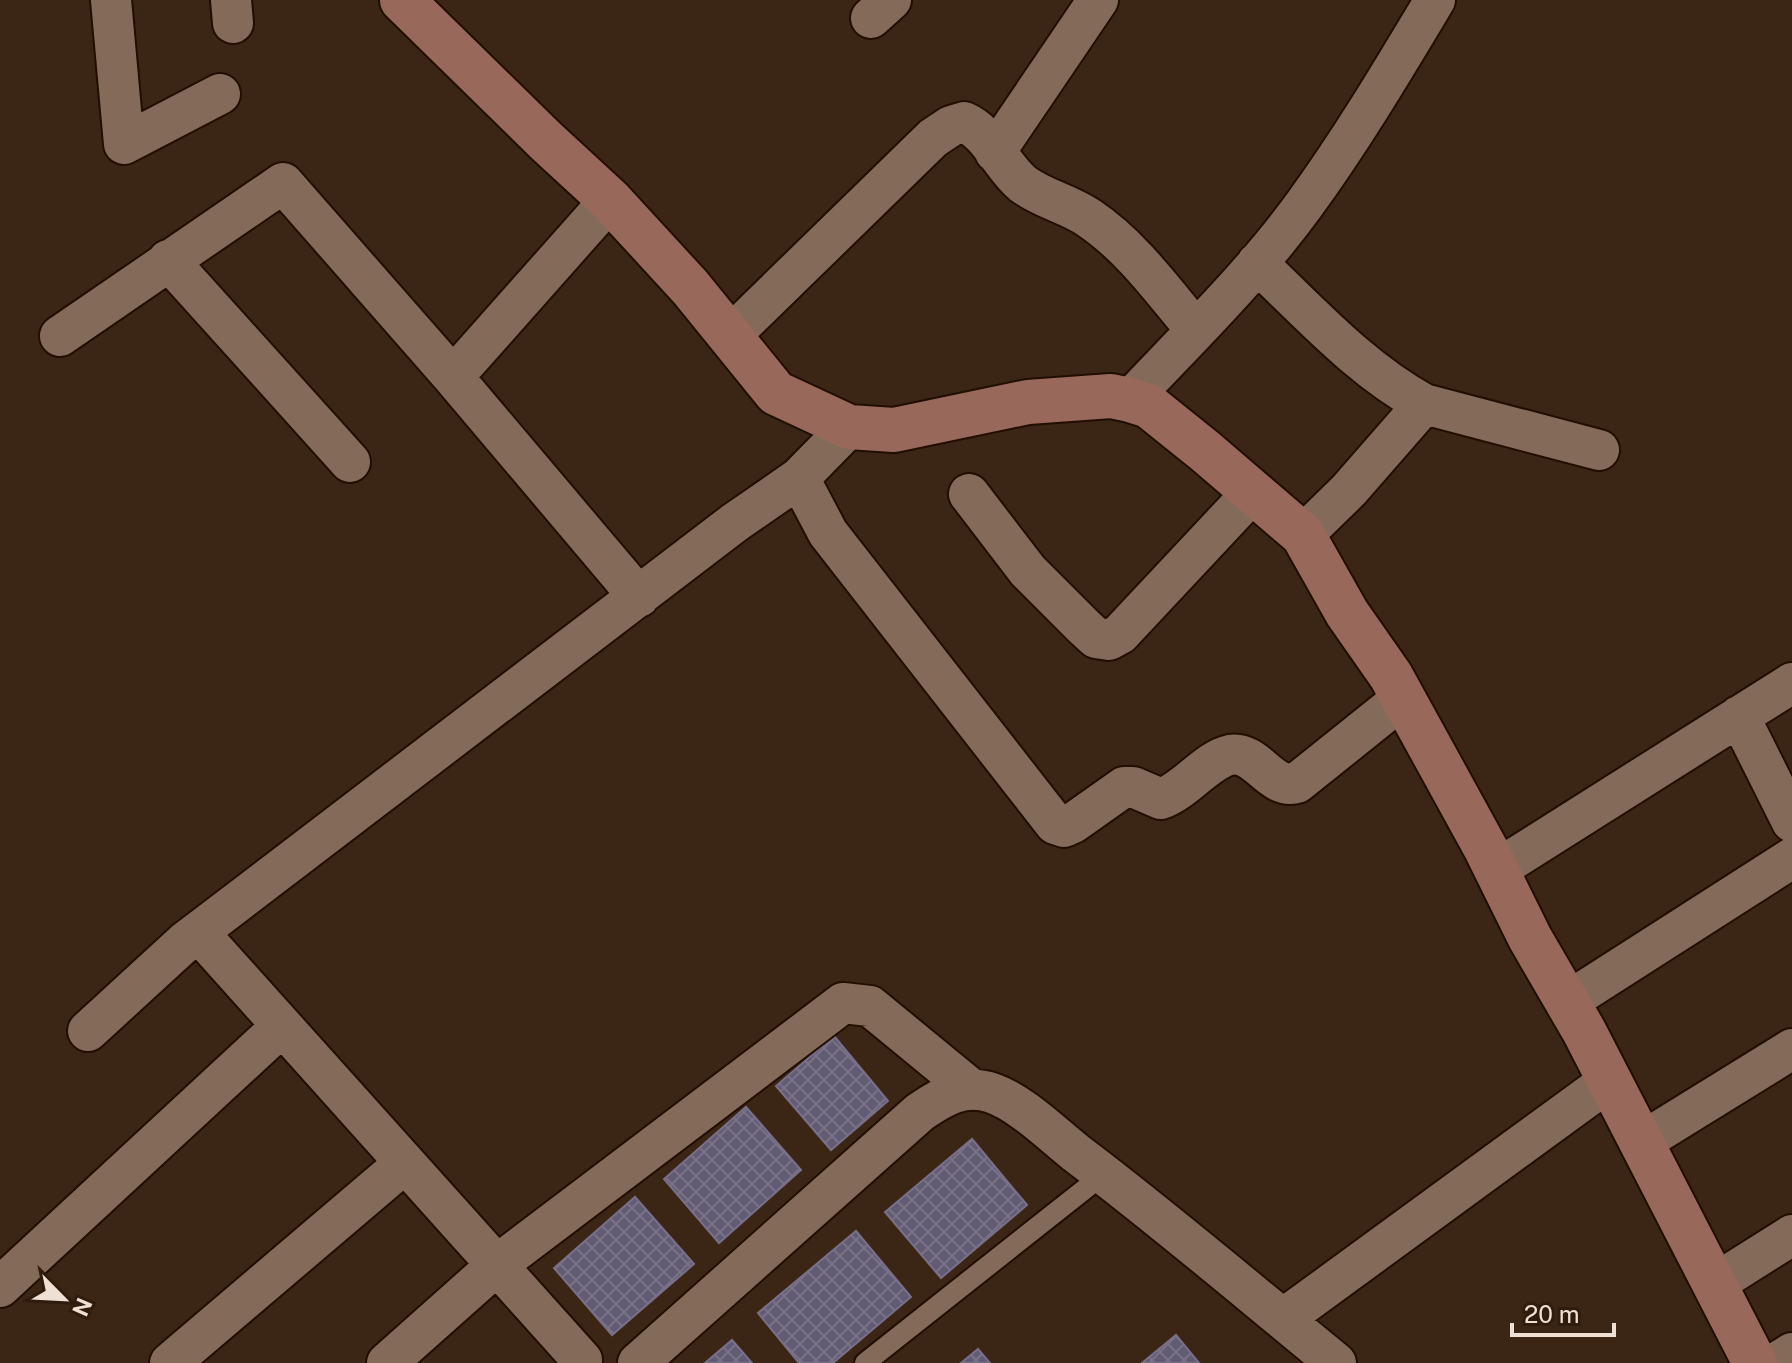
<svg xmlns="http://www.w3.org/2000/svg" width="1792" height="1363" font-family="'Public Sans',sans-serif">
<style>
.building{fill:url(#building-cross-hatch);stroke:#78708a;stroke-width:2}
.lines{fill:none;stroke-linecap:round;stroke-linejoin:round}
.lane-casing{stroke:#210e01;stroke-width:24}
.street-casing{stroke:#210e01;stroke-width:44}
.secondary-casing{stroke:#210e01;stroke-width:48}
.lane{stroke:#846b59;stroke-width:20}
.street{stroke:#846b59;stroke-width:40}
.secondary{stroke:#98695b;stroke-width:44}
</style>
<defs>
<pattern id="building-cross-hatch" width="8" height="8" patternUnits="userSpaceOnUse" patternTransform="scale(2)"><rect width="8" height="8" fill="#625b74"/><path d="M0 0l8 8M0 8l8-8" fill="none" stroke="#797287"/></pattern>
</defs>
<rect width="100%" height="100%" fill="#3b2615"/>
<!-- building -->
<path class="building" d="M834,1036L888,1101L831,1150L776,1086Z
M746,1107L801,1170L719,1243L664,1179Z
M972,1139L1027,1205L941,1278L885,1212Z
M635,1197L694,1264L612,1335L554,1268Z
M856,1231L911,1297L833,1363H799L758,1313Z
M1176,1335L1199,1363H1142Z
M732,1340L752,1363H705Z
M978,1349L990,1363H961Z"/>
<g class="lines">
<!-- lane casing -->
<g class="lane-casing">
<path id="lane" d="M865,1363L1104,1174"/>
</g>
<!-- street casing -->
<g class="street-casing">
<path id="street" d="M111,0L124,144L220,94
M231,0L233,23
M871,18L891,0
M995,152L1098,0
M168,260L350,462
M1257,263C1310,313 1360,369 1424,404L1599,450
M60,336L283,183L453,377L610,200
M730,336L933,138L951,126L964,122C990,133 1001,166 1023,184C1043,199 1069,204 1089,218C1132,247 1163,291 1196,330
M453,377L639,597
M1130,400C1190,336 1253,275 1304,205C1352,139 1393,70 1435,0
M799,478L828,533L1055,824L1064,827L1073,823L1124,787H1133L1161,799C1186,790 1207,760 1230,755C1257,750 1271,791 1297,783L1403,698
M969,494L1028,571L1084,627L1096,638L1109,640L1120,634L1253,492
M1303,535L1349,490L1424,404
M1739,716L1792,822
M1496,870L1792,683
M198,932L582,1360L579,1363
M1567,1002L1792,858
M88,1031L185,942L734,523L799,478L849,427
M1640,1143L1792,1049
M1716,1283L1792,1235
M0,1287L282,1026
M1283,1319L1609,1081
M170,1363L405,1163
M387,1363L497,1265L843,1003L870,1006L971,1089
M638,1363L920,1112C942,1097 964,1083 992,1093C1021,1103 1052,1134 1076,1153C1165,1220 1250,1293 1336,1363
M1776,1363L1792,1353"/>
</g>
<!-- secondary casing -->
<g class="secondary-casing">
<path id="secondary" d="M402,0L546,141L610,200L690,287L776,393L849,427L894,430L1028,402L1111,396L1130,400L1149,406L1205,451L1303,535L1347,613L1391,676L1486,849L1530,938L1584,1031L1755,1363"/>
</g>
<!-- lane -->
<use href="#lane" class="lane"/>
<!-- street -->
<use href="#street" class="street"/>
<!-- secondary -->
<use href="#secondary" class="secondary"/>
</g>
<!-- north arrow -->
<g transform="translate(64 1299) rotate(114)" stroke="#301c0c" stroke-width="6" paint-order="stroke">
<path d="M0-6L14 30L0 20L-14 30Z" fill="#eee0d5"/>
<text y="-12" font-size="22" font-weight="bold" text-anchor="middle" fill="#eee0d5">N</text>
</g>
<!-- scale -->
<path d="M1512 1323v12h102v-12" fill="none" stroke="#eee0d5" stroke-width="4"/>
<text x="1524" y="1323" font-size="24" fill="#eee0d5" stroke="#301c0c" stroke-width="6" paint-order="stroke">20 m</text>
</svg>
